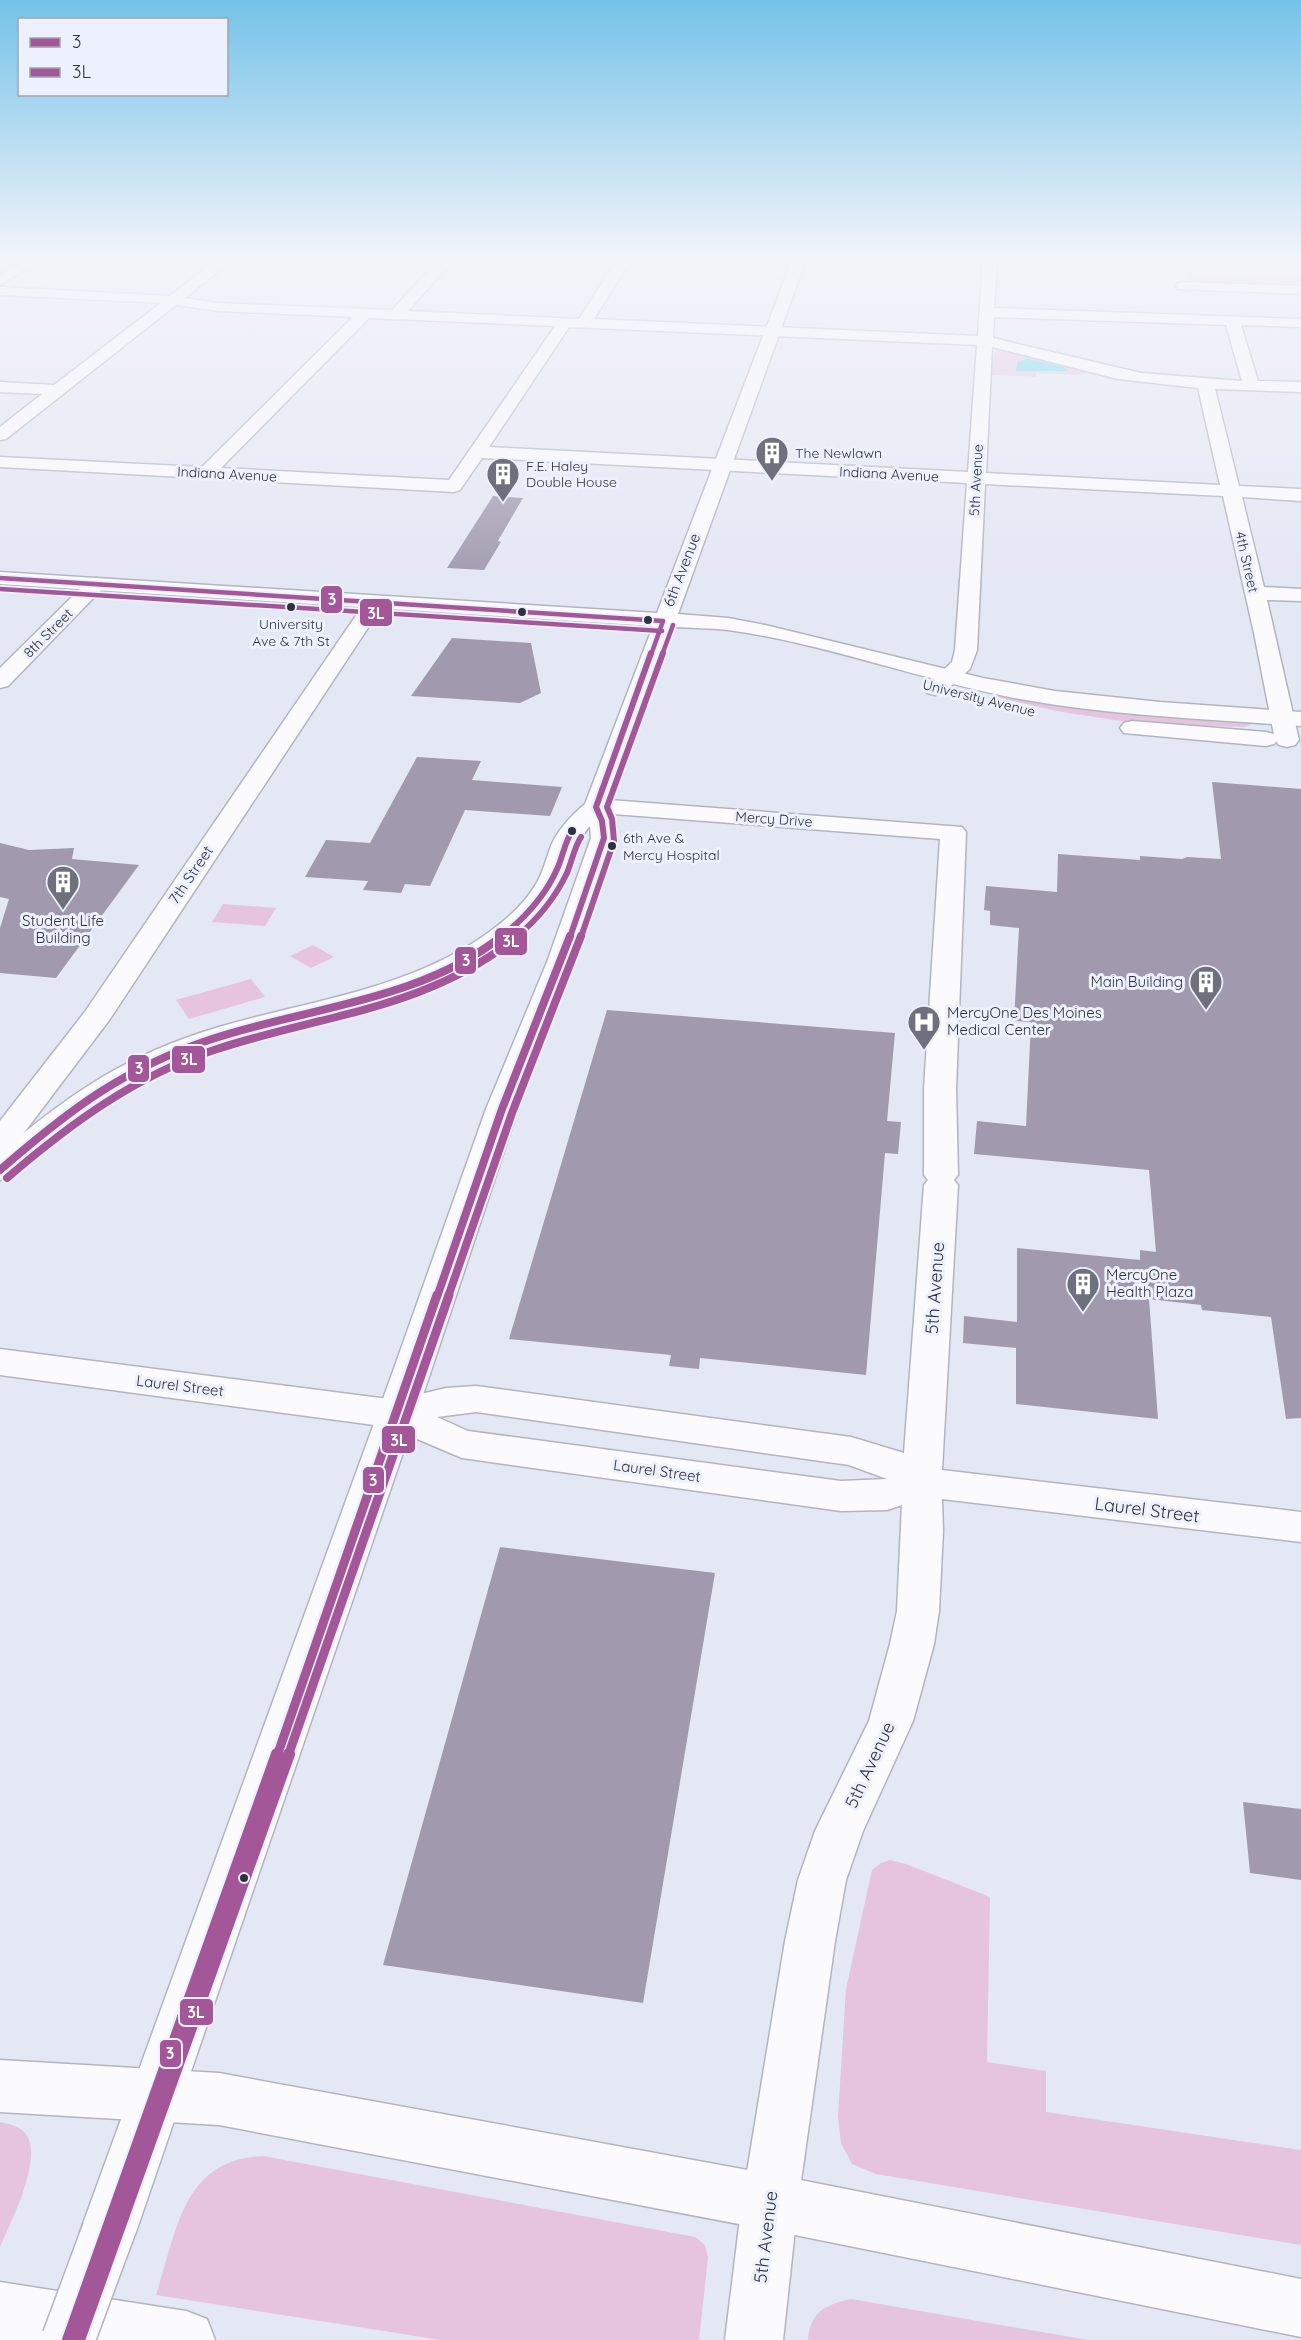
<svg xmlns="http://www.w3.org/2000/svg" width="1301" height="2340" font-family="Quicksand,sans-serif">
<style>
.green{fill:#e6c4df}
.water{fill:#67d6e7}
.building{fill:#a19aaf}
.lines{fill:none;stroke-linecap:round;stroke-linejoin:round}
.minor-casing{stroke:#b2b5c0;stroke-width:3}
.major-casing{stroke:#b2b5c0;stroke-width:3}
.highway-casing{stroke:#b2b5c0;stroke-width:3}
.minor{fill:#fbfbfd;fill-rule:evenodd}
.major{fill:#fbfbfd;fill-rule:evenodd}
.highway{fill:#fbfbfd;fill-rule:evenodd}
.major-bridge-casing{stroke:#b2b5c0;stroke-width:55;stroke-linecap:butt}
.major-bridge{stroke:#fbfbfd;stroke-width:52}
.bus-1-far4-casing{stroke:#edf0fd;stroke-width:8}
.bus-1-far3-casing{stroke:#edf0fd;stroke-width:10}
.bus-1-far2-casing{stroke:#edf0fd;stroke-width:12}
.bus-1-far1-casing{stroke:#edf0fd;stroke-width:14}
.bus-1-casing{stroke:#edf0fd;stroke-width:16}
.bus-2-far4-casing{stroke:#edf0fd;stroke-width:8}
.bus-2-far3-casing{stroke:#edf0fd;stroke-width:10}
.bus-2-far2-casing{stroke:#edf0fd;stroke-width:12}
.bus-2-far1-casing{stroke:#edf0fd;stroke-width:14}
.bus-2-casing{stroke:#edf0fd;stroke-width:16}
.bus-1-far4{stroke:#a35798;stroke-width:4.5}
.bus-1-far3{stroke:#a35798;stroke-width:6}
.bus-1-far2{stroke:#a35798;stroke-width:8}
.bus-1-far1{stroke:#a35798;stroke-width:9}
.bus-1{stroke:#a35798;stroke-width:12}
.bus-2-far4{stroke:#a35798;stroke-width:4.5}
.bus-2-far3{stroke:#a35798;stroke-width:6}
.bus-2-far2{stroke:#a35798;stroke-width:8}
.bus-2-far1{stroke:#a35798;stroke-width:9}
.bus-2{stroke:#a35798;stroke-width:12}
.bus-dot{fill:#2f313d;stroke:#edf0fd;stroke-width:2}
.labels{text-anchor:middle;stroke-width:6;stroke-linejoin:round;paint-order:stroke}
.far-poi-label{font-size:14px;fill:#2f313d;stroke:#edf0fd;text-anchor:start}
.far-street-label{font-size:14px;fill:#2f313d;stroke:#edf0fd}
.bus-label{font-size:14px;fill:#2f313d;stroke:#edf0fd}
.street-label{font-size:15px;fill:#2f313d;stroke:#edf0fd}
.poi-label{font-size:15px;fill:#2f313d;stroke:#edf0fd;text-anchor:start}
.near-street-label{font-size:18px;fill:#2f313d;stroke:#edf0fd}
.line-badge{stroke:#edf0fd;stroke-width:2}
.badge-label{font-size:16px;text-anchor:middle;font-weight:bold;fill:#fff}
</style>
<rect width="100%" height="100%" fill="#e4e7f4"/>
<!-- green -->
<path class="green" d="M1185,260H1301V289L1191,284Z
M1006,349L1088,371L1089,372L1080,375L1036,373V377L992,375L994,353Z
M996,692L1253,722V724L1243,727L1141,724L1062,712L991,696Z
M223,904L276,908L265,926L212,922Z
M313,945L334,957L311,968L290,956Z
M251,979L265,997L189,1019L176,1000Z
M890,1860L906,1864L990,1897L987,2062L1046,2071V2112L1301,2150V2245L876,2174L852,2164L841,2143L838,2116L846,1989L872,1870L881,1863Z
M0,2122C9,2124 19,2126 25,2133C45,2156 10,2223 0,2247Z
M263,2156L695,2237L705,2245L708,2257L699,2340H441L156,2295C177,2232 182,2159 263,2156Z
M851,2299L1088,2340H808C810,2312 825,2305 851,2299Z"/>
<!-- water -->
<path class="water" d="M1029,359L1063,367L1068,371H1016L1018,361Z"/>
<!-- building -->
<path class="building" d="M493,496L523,498L499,539L498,541L501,542L484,570L447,568Z
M452,638L531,643L541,693L520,703L411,696Z
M417,757L481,761L472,780L562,787L550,816L465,810L430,886L405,884L401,893L363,890L368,881L305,877L326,840L370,843Z
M1212,782L1301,789V1418L1286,1419L1271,1317L1202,1310L1201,1305L1149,1299L1158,1419L1016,1404V1348L963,1343L964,1316L1017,1322V1248L1140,1260V1250L1156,1252L1149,1170L974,1154L977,1121L1026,1126L1031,1022L1014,1021L1019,928L990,925V911L984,910L986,886L1057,892L1058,854L1140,860V856L1182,859L1187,857L1221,859Z
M0,843L29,850L74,848L72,859L139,865L56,978L0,973V928L9,899L0,897Z
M607,1010L895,1033L887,1121L901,1122L898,1154L885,1153L866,1375L700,1358L699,1369L669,1366L671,1355L509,1339Z
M500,1547L715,1573L643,2003L383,1965Z
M1243,1802L1301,1809V1880L1250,1873Z"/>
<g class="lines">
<!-- minor casing -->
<g class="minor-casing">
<path id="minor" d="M24,260H40L0,285V275Z
M217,260H232L185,298L218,303L392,310L439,260H453L408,311L579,319L617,260H631L594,319L978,336L983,260H997L994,308L1301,319V327L1241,325L1258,381L1301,382V392L1215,389L1239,486L1301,489V501L1242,497L1264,587L1301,589V601L1267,600L1299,740L1295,745L1287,747L1279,745L1275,740L1254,633L1223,496L985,484L977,650L970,669L943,693L935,695L927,693L924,688L952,662L955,650L967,483L482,458L460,490L454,492L0,467V457L202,467L353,317L218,311L176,305L6,439L0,440V427L42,394L0,392V382L54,385L161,303L0,295V287L170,296ZM994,317L1226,325L1242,381L1141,373L993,338ZM369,318L555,326L449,480L221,468ZM569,327L977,345L968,472L489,447ZM992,347L1118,379L1198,388L1220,485L986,473Z
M1183,282L1301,286V294L1178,289L1176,286L1178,283Z
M96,578L103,580L106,584L103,588L8,686L0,688V668L89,580Z
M375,596L382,598L385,602L110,1019L11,1150L0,1153V1121L84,1013L368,598Z
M596,799L962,827L966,832L956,1089L958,1175L954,1180L958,1185L942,1470L1301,1512V1542L942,1499L943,1531L939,1611L934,1644L913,1721L863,1831L846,1880L835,1941L798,2202L783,2340H725L742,2202L785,1941L798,1880L815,1831L869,1721L890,1644L897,1611L902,1505L887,1510L841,1511L462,1458L389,1427L0,1375V1349L396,1400L446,1388L476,1386L851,1437L904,1453L924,1185L928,1180L924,1175V1089L940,839L587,812L583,807L587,802ZM476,1412L849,1465L887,1479L841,1481L468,1431L437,1417Z"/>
</g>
<!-- major casing -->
<g class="major-casing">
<path id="major" d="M792,260H806L678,614L728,618L765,625L983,678L1055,691L1160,702L1301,712V726C1207,719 1113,716 1020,699C923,681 825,643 728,630C710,628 692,628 674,627L609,807L615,821L617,838L601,885L575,962L518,1109L430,1374L136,2232L128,2252L108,2260L88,2252L80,2232L392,1374L486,1109L547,962L591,838L590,826C576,841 574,861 566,879C554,905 531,927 509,944C431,1003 330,1012 238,1041C189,1055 141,1076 99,1105C68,1126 40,1152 12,1177L0,1180V1153C71,1092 128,1054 219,1027C305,1002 396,991 473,943C497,928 522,908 536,884C543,873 546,859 551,846C558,829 571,816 585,804L653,626L0,584V572L657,613Z
M1132,721L1266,732L1274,734L1278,739L1274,744L1266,746L1124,733L1120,728L1124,723Z"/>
</g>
<!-- highway casing -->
<g class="highway-casing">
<path id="highway" d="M0,2060L219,2073L770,2174L1301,2279V2337L770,2230L219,2125L0,2112Z
M0,2282L186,2311L207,2319L215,2340H0Z"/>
</g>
<!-- minor -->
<use href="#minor" class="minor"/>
<!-- major -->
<use href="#major" class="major"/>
<!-- highway -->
<use href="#highway" class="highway"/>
<!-- major-bridge casing -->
<g class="major-bridge-casing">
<path id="major-bridge" d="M68,2340L108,2232"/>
</g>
<!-- major-bridge -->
<use href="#major-bridge" class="major-bridge"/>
<!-- bus-1-far4 casing -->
<g class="bus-1-far4-casing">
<path id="bus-1-far4" d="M0,578L663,621
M651,655L663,621"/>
</g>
<!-- bus-1-far3 casing -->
<g class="bus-1-far3-casing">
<path id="bus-1-far3" d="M501,937C525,918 546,895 558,867C563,855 565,842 572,831
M570,937L604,838L602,821L596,807L651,653"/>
</g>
<!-- bus-1-far2 casing -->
<g class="bus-1-far2-casing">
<path id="bus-1-far2" d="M0,1170C69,1110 124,1068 212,1039C309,1007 420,1001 502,936
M437,1297L502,1109L570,936"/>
</g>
<!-- bus-1-far1 casing -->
<g class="bus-1-far1-casing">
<path id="bus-1-far1" d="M277,1756L437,1295"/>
</g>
<!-- bus-1 casing -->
<g class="bus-1-casing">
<path id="bus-1" d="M68,2340L277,1754"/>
</g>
<!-- bus-2-far4 casing -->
<g class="bus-2-far4-casing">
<path id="bus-2-far4" d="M0,589L662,631
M662,655L673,625"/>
</g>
<!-- bus-2-far3 casing -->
<g class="bus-2-far3-casing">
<path id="bus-2-far3" d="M516,937C537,920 555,898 567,873C572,861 574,848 581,837
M581,937L614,841L612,819L607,807L663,653"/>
</g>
<!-- bus-2-far2 casing -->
<g class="bus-2-far2-casing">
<path id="bus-2-far2" d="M7,1178C70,1124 135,1076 214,1050C322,1014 427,1010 518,936
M448,1297L512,1113L581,936"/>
</g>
<!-- bus-2-far1 casing -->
<g class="bus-2-far1-casing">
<path id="bus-2-far1" d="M288,1756L449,1295"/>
</g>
<!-- bus-2 casing -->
<g class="bus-2-casing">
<path id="bus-2" d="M79,2340L289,1754"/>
</g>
<!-- bus-1-far4 -->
<use href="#bus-1-far4" class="bus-1-far4"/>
<!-- bus-1-far3 -->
<use href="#bus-1-far3" class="bus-1-far3"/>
<!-- bus-1-far2 -->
<use href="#bus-1-far2" class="bus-1-far2"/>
<!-- bus-1-far1 -->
<use href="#bus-1-far1" class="bus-1-far1"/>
<!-- bus-1 -->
<use href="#bus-1" class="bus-1"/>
<!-- bus-2-far4 -->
<use href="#bus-2-far4" class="bus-2-far4"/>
<!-- bus-2-far3 -->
<use href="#bus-2-far3" class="bus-2-far3"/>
<!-- bus-2-far2 -->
<use href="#bus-2-far2" class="bus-2-far2"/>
<!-- bus-2-far1 -->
<use href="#bus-2-far1" class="bus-2-far1"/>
<!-- bus-2 -->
<use href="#bus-2" class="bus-2"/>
</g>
<!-- sky -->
<linearGradient id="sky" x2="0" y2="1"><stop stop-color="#74c2e8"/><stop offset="0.44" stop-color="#f3f4fa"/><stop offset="1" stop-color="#f3f4fa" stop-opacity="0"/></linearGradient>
<rect width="1301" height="587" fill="url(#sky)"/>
<!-- icons -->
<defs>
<g id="building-pin" transform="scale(1.725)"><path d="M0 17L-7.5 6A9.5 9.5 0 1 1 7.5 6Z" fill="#6e717d" stroke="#edf0fd"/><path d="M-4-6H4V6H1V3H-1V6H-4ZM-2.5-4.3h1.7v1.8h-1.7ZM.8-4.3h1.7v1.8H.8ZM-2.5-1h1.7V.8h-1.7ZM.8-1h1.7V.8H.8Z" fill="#fff"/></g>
<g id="hospital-pin" transform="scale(1.725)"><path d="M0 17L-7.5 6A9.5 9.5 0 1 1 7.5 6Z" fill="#6e717d" stroke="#edf0fd"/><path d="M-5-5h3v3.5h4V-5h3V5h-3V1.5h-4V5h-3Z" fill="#fff"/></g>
</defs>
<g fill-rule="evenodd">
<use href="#building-pin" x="772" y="453"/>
<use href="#building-pin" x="503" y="474"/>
<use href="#building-pin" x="63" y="882"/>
<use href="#building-pin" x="1206" y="982"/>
<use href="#hospital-pin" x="924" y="1022"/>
<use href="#building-pin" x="1083" y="1284"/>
</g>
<!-- markers -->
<g class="bus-dot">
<circle cx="291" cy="607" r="5"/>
<circle cx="522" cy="612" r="5"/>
<circle cx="648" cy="620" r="5"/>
<circle cx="572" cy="831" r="5"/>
<circle cx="612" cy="846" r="5"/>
<circle cx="244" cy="1878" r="5"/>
</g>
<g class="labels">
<!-- far-poi labels -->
<g class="far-poi-label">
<text x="795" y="458">The Newlawn</text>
<text x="526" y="471">F.E. Haley<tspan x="526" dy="16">Double House</tspan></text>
</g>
<!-- far-street labels -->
<g class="far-street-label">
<text transform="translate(227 474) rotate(3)" y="5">Indiana Avenue</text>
<text transform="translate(889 474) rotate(3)" y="5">Indiana Avenue</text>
<text transform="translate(976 480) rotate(-87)" y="5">5th Avenue</text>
<text transform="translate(1247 562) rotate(77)" y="5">4th Street</text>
<text transform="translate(48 633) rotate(-45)" y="5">8th Street</text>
<text transform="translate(979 698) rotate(14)" y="5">University Avenue</text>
<text transform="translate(774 819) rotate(4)" y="5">Mercy Drive</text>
</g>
<!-- bus labels -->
<g class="bus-label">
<text x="291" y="629">University<tspan x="291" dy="17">Ave &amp; 7th St</tspan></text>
<text x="623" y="843" text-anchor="start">6th Ave &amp;<tspan x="623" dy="17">Mercy Hospital</tspan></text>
</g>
<!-- street labels -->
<g class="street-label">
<text transform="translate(682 570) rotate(-69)" y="5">6th Avenue</text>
<text transform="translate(191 875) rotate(-56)" y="5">7th Street</text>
<text transform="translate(180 1386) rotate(7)" y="5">Laurel Street</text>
<text transform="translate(657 1471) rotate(8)" y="5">Laurel Street</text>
</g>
<!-- poi labels -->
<g class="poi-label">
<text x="63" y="926" text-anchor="middle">Student Life<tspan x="63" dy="17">Building</tspan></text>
<text x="1183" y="987" text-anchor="end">Main Building</text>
<text x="947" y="1018">MercyOne Des Moines<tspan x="947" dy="17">Medical Center</tspan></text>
<text x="1106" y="1280">MercyOne<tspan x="1106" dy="17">Health Plaza</tspan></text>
</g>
<!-- near-street labels -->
<g class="near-street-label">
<text transform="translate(935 1288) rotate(-86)" y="6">5th Avenue</text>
<text transform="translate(1147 1510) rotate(7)" y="6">Laurel Street</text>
<text transform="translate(870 1765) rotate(-65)" y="6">5th Avenue</text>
<text transform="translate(766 2237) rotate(-83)" y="6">5th Avenue</text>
</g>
</g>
<g class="line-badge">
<rect x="320" y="585" width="23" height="29" rx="6" fill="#a35798"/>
<rect x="359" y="598" width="34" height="29" rx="6" fill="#a35798"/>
<rect x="494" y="927" width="34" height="29" rx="6" fill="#a35798"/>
<rect x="454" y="946" width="23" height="29" rx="6" fill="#a35798"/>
<rect x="171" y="1045" width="35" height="29" rx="6" fill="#a35798"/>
<rect x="127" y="1054" width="23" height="29" rx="6" fill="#a35798"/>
<rect x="381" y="1425" width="35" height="29" rx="6" fill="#a35798"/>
<rect x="362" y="1466" width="23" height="28" rx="6" fill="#a35798"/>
<rect x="179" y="1998" width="35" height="28" rx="6" fill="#a35798"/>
<rect x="159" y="2039" width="23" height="29" rx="6" fill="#a35798"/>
</g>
<g class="badge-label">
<text x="332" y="605">3</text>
<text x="376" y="619">3L</text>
<text x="511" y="947">3L</text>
<text x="466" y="966">3</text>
<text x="189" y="1065">3L</text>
<text x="139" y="1074">3</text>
<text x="399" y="1446">3L</text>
<text x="373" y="1486">3</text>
<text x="196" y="2018">3L</text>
<text x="170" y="2059">3</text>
</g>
<!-- legend -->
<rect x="18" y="18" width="210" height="78" fill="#edf0fd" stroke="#a1a4b0" stroke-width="1.5"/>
<rect x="30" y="38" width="30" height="9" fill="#a35798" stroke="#a1a4b0" stroke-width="1.5"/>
<text x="72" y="48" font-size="18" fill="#2f313d">3</text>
<rect x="30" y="68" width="30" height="9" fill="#a35798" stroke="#a1a4b0" stroke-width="1.5"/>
<text x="72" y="78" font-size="18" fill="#2f313d">3L</text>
</svg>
